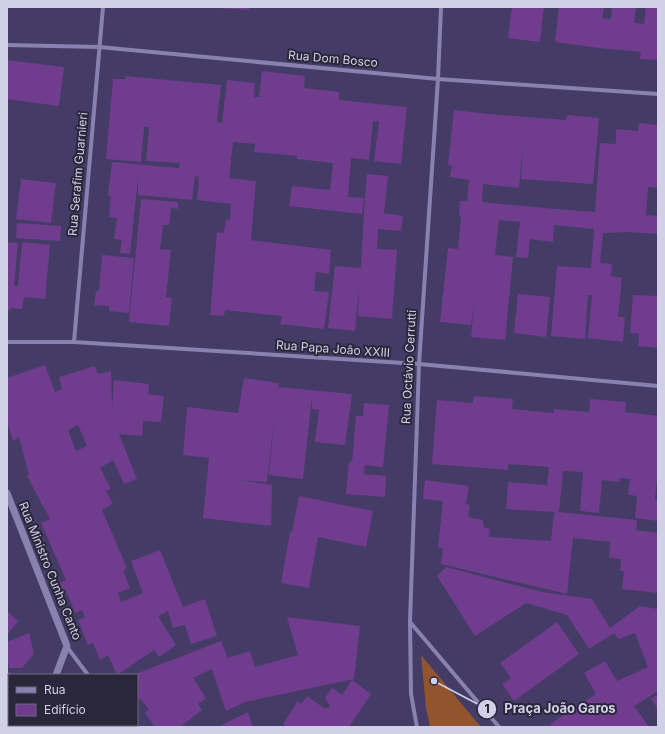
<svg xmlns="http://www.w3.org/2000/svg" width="665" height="734" font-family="Inter,sans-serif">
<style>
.green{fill:#92542c}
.building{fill:#703c8e;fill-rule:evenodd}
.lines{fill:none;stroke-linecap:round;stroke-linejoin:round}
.minor{stroke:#8981b0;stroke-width:4}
.tertiary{stroke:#8981b0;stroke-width:7}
.labels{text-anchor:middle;stroke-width:4;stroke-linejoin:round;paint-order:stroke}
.street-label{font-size:12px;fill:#d2cfe9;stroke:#2a273a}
.leader{fill:none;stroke:#d2cfe9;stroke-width:1.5}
.callout-dot{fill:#d2cfe9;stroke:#2a273a;stroke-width:1.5}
.mark-label{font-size:12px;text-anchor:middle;font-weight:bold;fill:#111}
.callout-label{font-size:13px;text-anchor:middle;font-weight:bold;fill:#d2cfe9;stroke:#2a273a;stroke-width:4;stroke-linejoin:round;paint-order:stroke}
</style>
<rect width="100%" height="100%" fill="#443c66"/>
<!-- green -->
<path class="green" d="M421,655L481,727H430L426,708Z"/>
<!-- building -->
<path class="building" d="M218,7H249V10L218,8Z
M512,7H544L540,42L508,38Z
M559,7H604L602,18L611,19L612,7H636L634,23L644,24L646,7H658V60L640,59L641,52L599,48L555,42Z
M7,60L64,67L59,106L7,99Z
M262,71L305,76L304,88L339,92V100L407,107L401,164L374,161L379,122L373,121L369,160L351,158L348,197L364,198L362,214L289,206L292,186L330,190L333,163L297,159V156L254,152L255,144L233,142L229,178L256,181L251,240L331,250L329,274L316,272L314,291L329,292L324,329L280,324L282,316L225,310L224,316L210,315L217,232L224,233L226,219L230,220L231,204L197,200L199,177L195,176L192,200L138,195V179L130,254L120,253L122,240L114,239L117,218L109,217L111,196L108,195L112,162L179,168L180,163L146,161L149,127H144L141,162L106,159L113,79H125V76L221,85L217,122L222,123L227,80L255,83L254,97H259Z
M454,110L489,114L566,120L567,115L599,118L593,184L521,179L523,143L519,188L483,184L482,202L556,209L595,212L600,143L616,144V129L638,131L639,123L658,125V188L648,187L646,215L658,216V234L630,232L603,233L600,263L612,264L611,276L622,278L618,317H625L623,342L588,338L592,295H588L585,339L551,336L557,266L591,268L594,232V229L554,225L553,242L530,239L528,258L516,257L520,222L499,220L495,255L513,257L505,340L471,337L474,305L471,325L440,322L448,248L458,249L461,216H459L460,201H467L469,180L450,177L452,166L448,165Z
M367,174L388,176L384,213L403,216L401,231L378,229L377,249L397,250L392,319L358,316L359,289L355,331L328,328L335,266L361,268L364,211Z
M21,179L56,183L51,223L16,219Z
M141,199L178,202V209L171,208L169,225H163L160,249L171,250L166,297L172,298L169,326L129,322Z
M17,223L61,226L60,241L16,238Z
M7,242L18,243L14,286H18L22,242L50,245L45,299L24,297L22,309L11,308V310H7Z
M102,255L134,258L129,313L109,311V306L94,305L96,291H99Z
M518,294L550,297L546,337L514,333Z
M633,295L658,296V348L638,346L639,334L630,333Z
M45,365L55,392L62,389L59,377L95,366L98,374L111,371L112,408L114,380L149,384L148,394L164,396L161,422L143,421L142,436L119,434L137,479L124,484L113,460L100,468L111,489L106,491L113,504L102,510L127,568L123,571L130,588L118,593L121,602L143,593L131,561L160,550L183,607L205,599L217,636L191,644L185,625L173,628L168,611L158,616L176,645L159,657L154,650L117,675L108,655L100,660L93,643L88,645L78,620L85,617L82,610L75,613L67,593L63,596L57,584L66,580L41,523L50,519L27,476L29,475L19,437L13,441L7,421V378ZM78,425L87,446L76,451L68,430Z
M244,378L279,383L278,387L352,394L345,445L315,442L319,410L312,409V397L303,479L269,475L274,420L267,482L239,480L272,485L271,526L203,518L209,458L183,455L187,407L238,413Z
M474,396L513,399L512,409L554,413V409L589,412L590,399L626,402L625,412L658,416V470L655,499L658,500V521L635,518L637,496L628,495L630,479L620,478L619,482L602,480L599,513L580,511L583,472L563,471L559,512L637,520L636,530L658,533V593L622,589L624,571H620L621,559L609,558L610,542L573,538L567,594L441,564L443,549L438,547L443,501L423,499L425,480L469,486L466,504L470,505L468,517L483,520V527L490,529L489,537L551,541L554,512L506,509L508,482L547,485L549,467L508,464V470L432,464L437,400L473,403Z
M364,403L389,405L383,467L365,465L364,474L386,476L385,497L346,494L349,461L352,462L356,416H363Z
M299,496L373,511L366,547L318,537L309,588L281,583L290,532H292Z
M446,567L542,592L592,599L610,628L640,606L658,609V691L634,706L649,727H552L550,724L596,694L584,673L605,661L617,681L648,667L635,633L618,639L614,633L589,649L567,615L526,603L475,636L437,576Z
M7,611L18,621L7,635Z
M287,617L360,626L354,679L245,702L226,711L212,669L193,678L206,698L198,704L202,710L180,727H164V726L155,727L145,713L149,709L139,698L137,699V675H133L221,641L228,658L250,651L255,667L298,655Z
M557,622L579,654L514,701L502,684L511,678L500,663Z
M29,633L34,654L22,668H9L7,656V642Z
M7,671L16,675H9V694L7,698Z
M352,680L371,694L349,727H287L283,724L298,701L301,704L307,696L325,709L330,706L325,698L332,688L342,695Z
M658,694V709L651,699Z
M248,712L253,727H218Z
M59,725H98L100,727H56Z"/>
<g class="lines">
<!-- minor -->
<path class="minor" d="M7,45L99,47L438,79L658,94
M7,342H74L419,364L658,386
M74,342L103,7
M410,622L499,727
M67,647L88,675
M125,725L126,727
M417,727L411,694L410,621L419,364L438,79L441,7"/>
<!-- tertiary -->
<path class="tertiary" d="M7,493L67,646L56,675
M37,727L38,725"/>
</g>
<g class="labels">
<!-- street labels -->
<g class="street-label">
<text transform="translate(333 59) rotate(5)" y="4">Rua Dom Bosco</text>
<text transform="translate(78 174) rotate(-85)" y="4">Rua Serafim Guarnieri</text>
<text transform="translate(333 349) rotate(4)" y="4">Rua Papa João XXIII</text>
<text transform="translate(409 367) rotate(-87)" y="4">Rua Octávio Cerrutti</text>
<text transform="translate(50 571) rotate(68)" y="4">Rua Ministro Cunha Canto</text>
</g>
</g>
<!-- callouts -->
<path class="leader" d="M434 681L487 709"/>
<g class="callout-dot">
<circle cx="434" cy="681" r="4"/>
<circle cx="487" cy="709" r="10"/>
</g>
<g class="mark-label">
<text x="487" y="713">1</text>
</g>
<g class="callout-label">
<text x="560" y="713">Praça João Garos</text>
</g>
<!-- border -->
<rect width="665" height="734" fill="none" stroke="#d2cfe9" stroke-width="16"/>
<!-- legend -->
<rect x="8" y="674" width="130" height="52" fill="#2a273a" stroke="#6d6a80"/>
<rect x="16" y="687" width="20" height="6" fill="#8981b0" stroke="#6d6a80"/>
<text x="44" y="694" font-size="12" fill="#d2cfe9">Rua</text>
<rect x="16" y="704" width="20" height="12" fill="#703c8e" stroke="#6d6a80"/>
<text x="44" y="714" font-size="12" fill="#d2cfe9">Edifício</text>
</svg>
